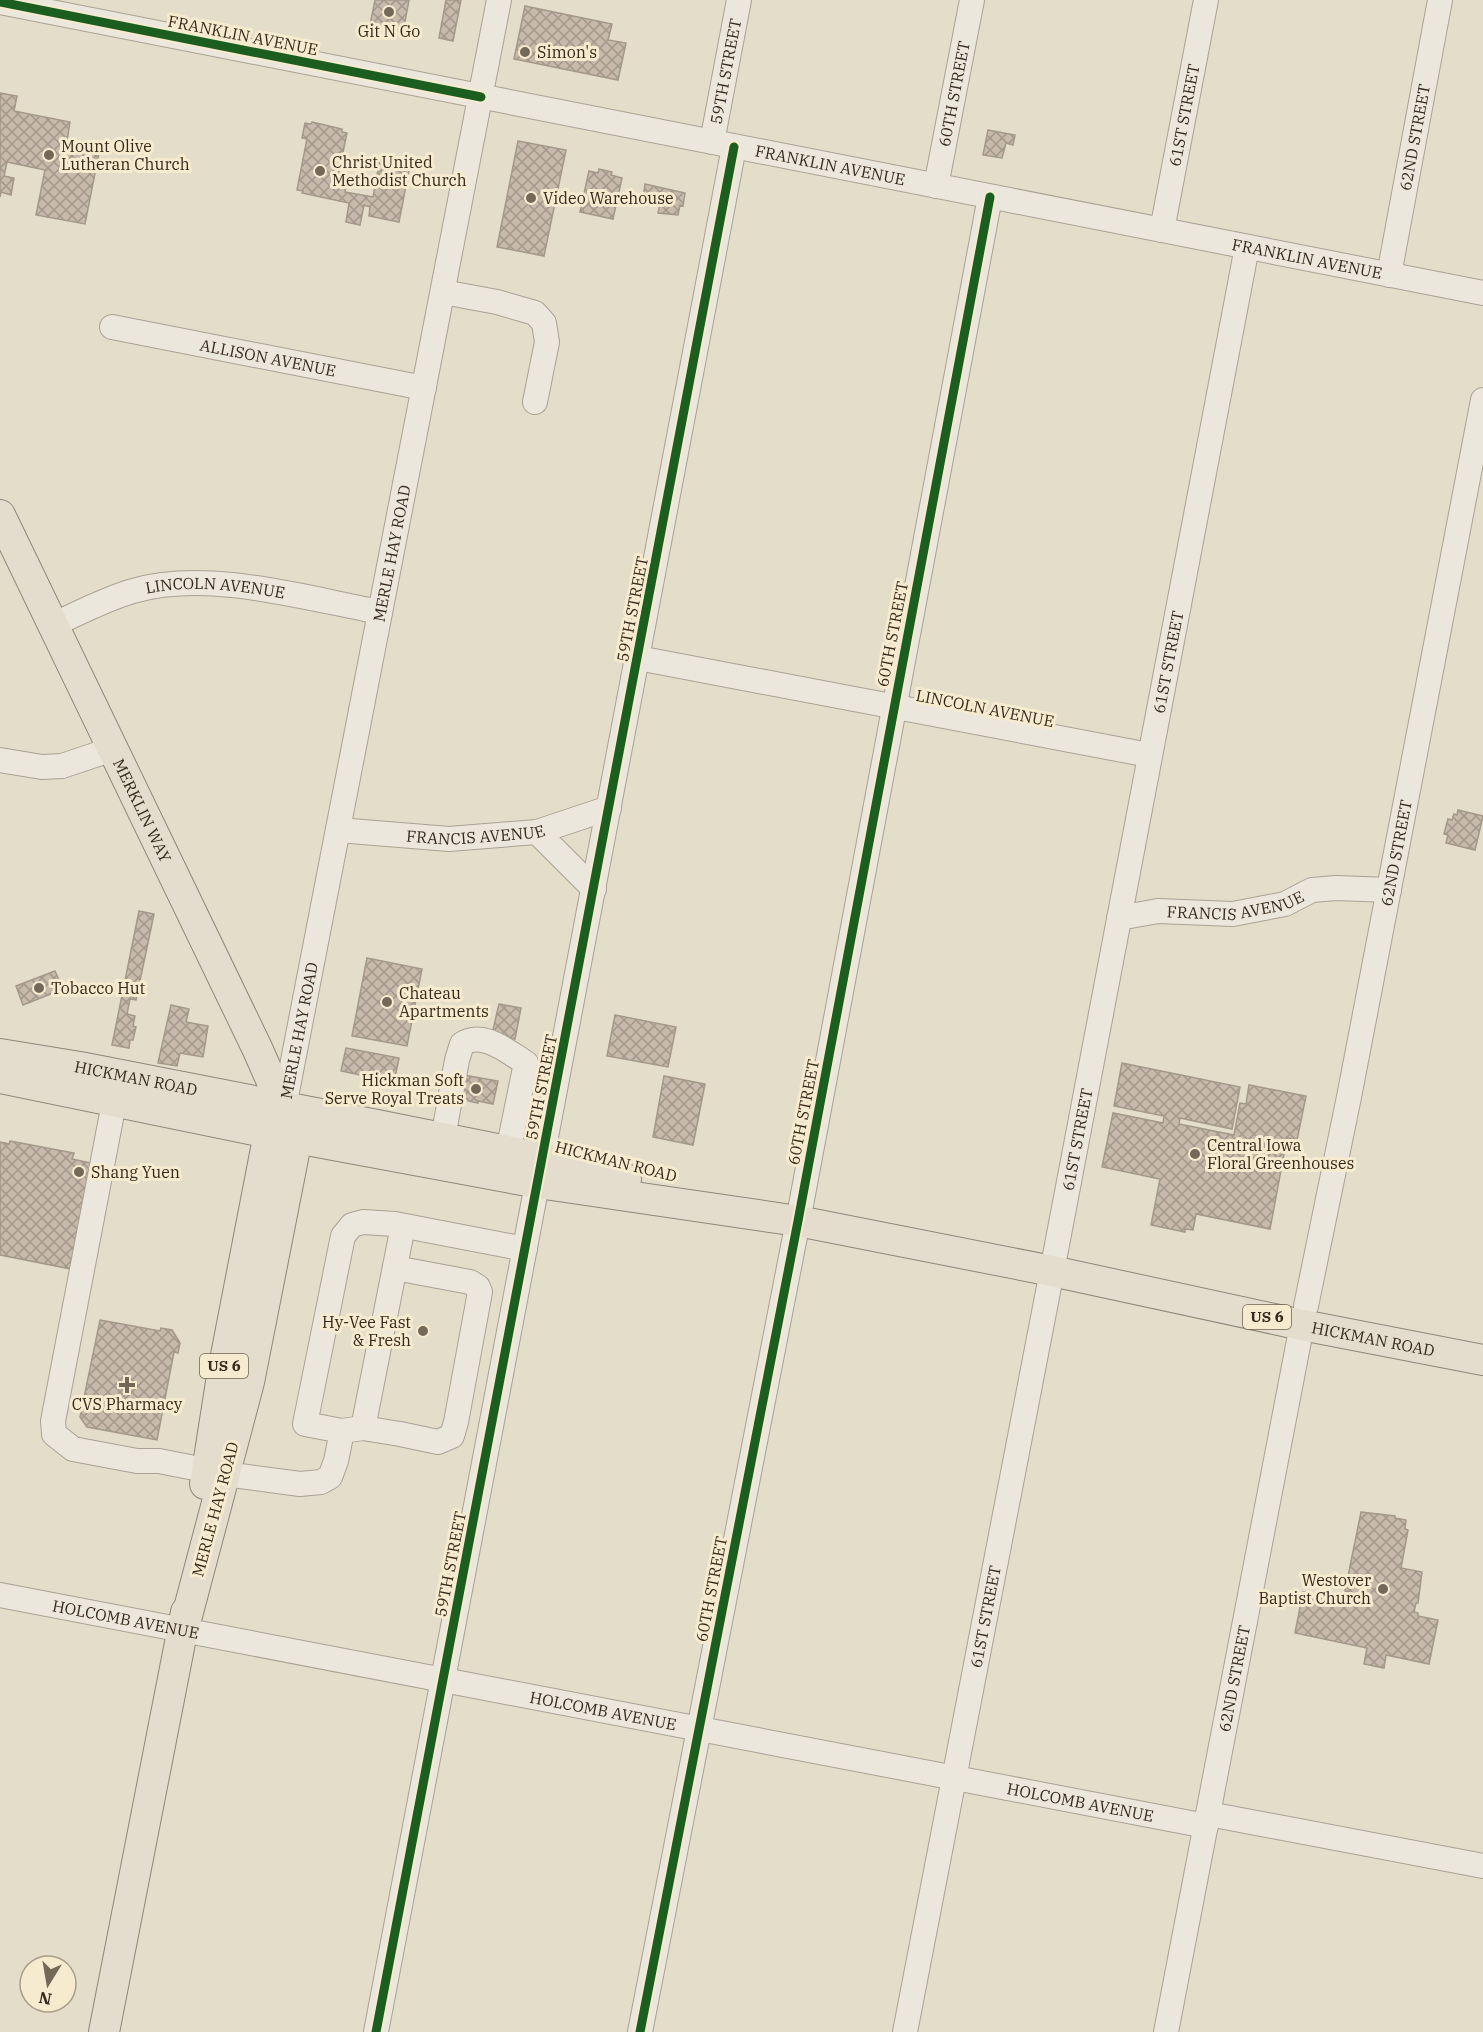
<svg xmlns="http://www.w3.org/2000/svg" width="1483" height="2032" font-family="'IBM Plex Serif',serif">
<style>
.building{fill:url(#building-cross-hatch);stroke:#a49889;stroke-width:1.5}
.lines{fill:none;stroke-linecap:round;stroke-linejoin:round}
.minor-casing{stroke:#a9a194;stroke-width:26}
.major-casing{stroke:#8e877a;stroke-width:32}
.minor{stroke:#ece7dc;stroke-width:24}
.major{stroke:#e4ddcd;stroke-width:30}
.cycleway-casing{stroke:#f6ebce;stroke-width:13}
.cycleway{stroke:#1b5e20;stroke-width:9}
.poi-dot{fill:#746859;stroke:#f6ebce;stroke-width:2}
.labels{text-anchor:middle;stroke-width:6;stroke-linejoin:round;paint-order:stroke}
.shield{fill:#f6ebce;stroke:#706351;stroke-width:1.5}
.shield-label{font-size:15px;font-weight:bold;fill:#37291c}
.poi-label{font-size:16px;fill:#37291c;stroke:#f6ebce;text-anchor:start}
.street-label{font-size:16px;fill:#37291c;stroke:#f6ebce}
</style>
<defs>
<pattern id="building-cross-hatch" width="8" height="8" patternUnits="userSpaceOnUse" patternTransform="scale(1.5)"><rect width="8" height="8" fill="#c7baab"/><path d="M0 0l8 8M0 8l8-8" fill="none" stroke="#a2978a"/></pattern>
</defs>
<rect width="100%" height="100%" fill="#e4ddca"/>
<!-- building -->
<path class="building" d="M375,0H409L404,27H401L400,31L370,25Z
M446,0H461L453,41L439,38Z
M525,6L612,24L608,40L626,43L618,80L514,59Z
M0,93L17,96L14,111L70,122L67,141L100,148L85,224L36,215L45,170L7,162L4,176L14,178L11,195L1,192L0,197Z
M312,122L342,129V132L347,133L338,176L348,178L345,192L373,197L380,159L410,165L399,222L369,216L370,207L364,205L360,225L346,222L349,203L302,193L303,191L297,190L307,139L302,138L305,123L311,124Z
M988,130L1015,135L1013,145L1006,143L1002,158L983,155Z
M518,141L566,150L544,256L497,247Z
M599,169L612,172L611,175L622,178L613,219L580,212L589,171L598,173Z
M645,184L685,193L683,206L680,205L678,215L658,213L661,199L655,198L654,202L643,200Z
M1458,810L1483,816L1475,850L1446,843L1448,835L1444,834L1448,819L1452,820L1454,814L1457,815Z
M139,911L154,914L136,1000L130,999L127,1014L135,1016L133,1026L136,1027L133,1040H130L129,1048L112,1045Z
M367,958L422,969L407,1046L352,1036Z
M55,971L63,989L23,1005L16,986Z
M499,1004L521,1008L515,1039L492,1034Z
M171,1005L189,1009L186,1022L208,1026L203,1057L180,1053L177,1066L158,1063Z
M615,1015L676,1027L668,1067L607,1056Z
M346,1048L399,1058L394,1082L341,1071Z
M1122,1063L1240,1087L1232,1129L1180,1118L1179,1124L1234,1135L1240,1103L1246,1104L1249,1085L1306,1096L1297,1140L1287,1138L1270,1229L1196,1214L1193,1230L1185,1229V1232L1151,1225L1160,1179L1102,1167L1113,1113L1163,1123L1164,1116L1114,1106Z
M458,1074L498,1081L493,1104L478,1101V1103L468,1101V1099L454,1096Z
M664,1076L705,1084L693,1145L653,1137Z
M10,1141L74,1153L72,1159L91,1163L71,1269L0,1255V1142L9,1144Z
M100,1320L160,1331L161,1328L172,1330L180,1343L178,1353L174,1352L157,1440L87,1427L80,1417Z
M1361,1512L1395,1516V1518L1406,1520L1405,1529L1408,1530L1401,1568L1422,1572L1418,1603H1416L1414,1612L1418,1613V1616L1438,1620L1429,1664L1386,1655L1384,1668L1364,1664L1367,1648L1295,1633L1303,1592L1370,1605L1371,1597L1345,1591Z"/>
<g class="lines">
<!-- minor casing -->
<g class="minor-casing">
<g id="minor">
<path id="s1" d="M0,2L1483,293"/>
<path id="s2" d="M712,142L739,0"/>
<path id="s3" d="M936,186L972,0"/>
<path id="s4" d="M1162,230L1206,0"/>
<path id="s5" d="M1389,275L1440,0"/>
<path d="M443,292L497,302L535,313L544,323L547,342L535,402"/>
<path id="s6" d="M112,327L424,388"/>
<path id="s7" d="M53,625C79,613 105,599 133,591C209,569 304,598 380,612"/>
<path d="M638,658L1149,755"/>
<path d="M0,760L42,767L62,766L113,749"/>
<path id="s8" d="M338,830L449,839L537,832L609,808"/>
<path d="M537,832L594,889"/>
<path id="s9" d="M1119,918L1158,911L1233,914L1285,904L1312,890L1336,888L1389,890"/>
<path d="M114,1103L53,1421L54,1434L73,1449L137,1461H159L225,1474L300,1484L321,1482L330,1477L336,1461L342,1431L305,1424L343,1236L352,1225L363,1222L395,1224L525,1249"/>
<path id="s10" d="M284,1107L499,0"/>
<path d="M443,1138L457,1060L462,1044C483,1030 508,1052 526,1063L508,1151"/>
<path id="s11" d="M1306,1306L1349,1097L1483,400"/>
<path d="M363,1428L403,1226"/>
<path d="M342,1431L363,1428L400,1434L438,1442L452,1436L456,1422L480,1292L478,1287L470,1282L395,1268"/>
<path id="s12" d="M0,1595L1206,1826"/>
<path d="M1209,1814L1483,1866"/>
<path d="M376,2032L734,147"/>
<path d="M640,2032L798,1221L990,197"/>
<path id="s13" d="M905,2032L1052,1271L1247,247"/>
<path id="s14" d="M1166,2032L1302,1325"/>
</g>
</g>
<!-- major casing -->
<g class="major-casing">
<g id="major">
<path id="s15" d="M0,515L257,1048L297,1138L249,1382L183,1631"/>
<path id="s16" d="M0,1054L80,1067L377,1125L542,1158L626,1179"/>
<path id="s17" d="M0,1078L269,1133L538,1183L798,1221L1052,1271L1302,1325L1483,1360"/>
<path d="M205,1484L222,1376L269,1133L279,1117"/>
<path d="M104,2032L186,1612"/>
</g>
</g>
<!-- minor -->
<use href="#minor" class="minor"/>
<!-- major -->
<use href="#major" class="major"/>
<!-- cycleway casing -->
<g class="cycleway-casing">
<path id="cycleway" d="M0,2L481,97
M376,2032L734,147
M640,2032L798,1221L990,197"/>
</g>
<!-- cycleway -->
<use href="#cycleway" class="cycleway"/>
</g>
<!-- markers -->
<g class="poi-dot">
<circle cx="389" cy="12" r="6"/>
<circle cx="525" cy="52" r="6"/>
<circle cx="49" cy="155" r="6"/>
<circle cx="320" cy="171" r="6"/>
<circle cx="531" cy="198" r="6"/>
<circle cx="39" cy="988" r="6"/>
<circle cx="387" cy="1002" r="6"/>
<circle cx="476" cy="1089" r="6"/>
<circle cx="1195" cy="1154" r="6"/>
<circle cx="79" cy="1172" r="6"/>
<circle cx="423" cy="1331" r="6"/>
<path d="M124 1376h6v6h6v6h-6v6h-6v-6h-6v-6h6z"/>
<circle cx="1383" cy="1589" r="6"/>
</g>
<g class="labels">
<!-- shield labels -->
<g class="shield">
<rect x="1243" y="1305" width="48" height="24" rx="4.5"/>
<rect x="200" y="1354" width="48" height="24" rx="4.5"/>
</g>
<g class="shield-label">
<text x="1267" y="1322">US 6</text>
<text x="224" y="1371">US 6</text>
</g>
<!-- poi labels -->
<g class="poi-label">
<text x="389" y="37" text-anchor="middle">Git N Go</text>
<text x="537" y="58">Simon's</text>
<text x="61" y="152">Mount Olive<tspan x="61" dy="18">Lutheran Church</tspan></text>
<text x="332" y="168">Christ United<tspan x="332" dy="18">Methodist Church</tspan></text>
<text x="543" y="204">Video Warehouse</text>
<text x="51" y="994">Tobacco Hut</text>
<text x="399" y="999">Chateau<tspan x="399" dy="18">Apartments</tspan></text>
<text x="464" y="1086" text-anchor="end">Hickman Soft<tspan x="464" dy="18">Serve Royal Treats</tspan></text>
<text x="1207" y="1151">Central Iowa<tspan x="1207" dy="18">Floral Greenhouses</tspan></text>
<text x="91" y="1178">Shang Yuen</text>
<text x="411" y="1328" text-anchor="end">Hy-Vee Fast<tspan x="411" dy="18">&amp; Fresh</tspan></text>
<text x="127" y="1410" text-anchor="middle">CVS Pharmacy</text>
<text x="1371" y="1586" text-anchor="end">Westover<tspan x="1371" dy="18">Baptist Church</tspan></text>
</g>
<!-- street labels -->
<g class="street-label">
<text transform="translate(243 35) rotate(11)" y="6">FRANKLIN AVENUE</text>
<text dy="6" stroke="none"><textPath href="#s2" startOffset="72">59TH STREET</textPath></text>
<text dy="6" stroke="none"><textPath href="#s3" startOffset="94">60TH STREET</textPath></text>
<text dy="6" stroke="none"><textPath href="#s4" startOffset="117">61ST STREET</textPath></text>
<text dy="6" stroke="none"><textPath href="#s5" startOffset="140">62ND STREET</textPath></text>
<text dy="6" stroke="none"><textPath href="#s1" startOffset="846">FRANKLIN AVENUE</textPath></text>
<text dy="6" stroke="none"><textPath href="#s1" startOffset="1332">FRANKLIN AVENUE</textPath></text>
<text dy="6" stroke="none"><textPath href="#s6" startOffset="159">ALLISON AVENUE</textPath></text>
<text dy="6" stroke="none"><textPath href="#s10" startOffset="564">MERLE HAY ROAD</textPath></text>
<text dy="6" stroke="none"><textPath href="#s7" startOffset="170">LINCOLN AVENUE</textPath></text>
<text transform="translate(632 609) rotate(-79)" y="6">59TH STREET</text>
<text transform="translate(892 634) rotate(-79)" y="6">60TH STREET</text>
<text dy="6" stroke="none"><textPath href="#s13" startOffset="1395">61ST STREET</textPath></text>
<text transform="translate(985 708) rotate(11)" y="6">LINCOLN AVENUE</text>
<text dy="6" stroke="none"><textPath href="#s15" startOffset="328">MERKLIN WAY</textPath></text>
<text dy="6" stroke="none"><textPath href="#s8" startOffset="138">FRANCIS AVENUE</textPath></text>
<text dy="6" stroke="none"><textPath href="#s11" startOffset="462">62ND STREET</textPath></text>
<text dy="6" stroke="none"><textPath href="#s9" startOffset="118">FRANCIS AVENUE</textPath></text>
<text dy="6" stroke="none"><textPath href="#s10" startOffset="78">MERLE HAY ROAD</textPath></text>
<text dy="6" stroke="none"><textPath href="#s16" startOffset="138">HICKMAN ROAD</textPath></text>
<text transform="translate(541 1087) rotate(-79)" y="6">59TH STREET</text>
<text transform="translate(803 1112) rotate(-79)" y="6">60TH STREET</text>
<text dy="6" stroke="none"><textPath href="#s13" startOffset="909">61ST STREET</textPath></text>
<text transform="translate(616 1161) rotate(14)" y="6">HICKMAN ROAD</text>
<text dy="6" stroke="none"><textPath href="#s17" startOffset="1398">HICKMAN ROAD</textPath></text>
<text transform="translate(215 1509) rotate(-75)" y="6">MERLE HAY ROAD</text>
<text transform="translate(450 1564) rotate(-79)" y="6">59TH STREET</text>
<text transform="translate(711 1589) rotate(-79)" y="6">60TH STREET</text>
<text dy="6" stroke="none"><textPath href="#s13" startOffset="423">61ST STREET</textPath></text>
<text dy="6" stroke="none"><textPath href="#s12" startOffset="128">HOLCOMB AVENUE</textPath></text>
<text dy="6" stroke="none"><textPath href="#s14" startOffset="360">62ND STREET</textPath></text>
<text dy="6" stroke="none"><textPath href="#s12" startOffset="614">HOLCOMB AVENUE</textPath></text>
<text dy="6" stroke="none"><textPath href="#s12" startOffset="1100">HOLCOMB AVENUE</textPath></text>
</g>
</g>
<!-- north arrow -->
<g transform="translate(48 1984) rotate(191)"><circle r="28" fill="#f6ebce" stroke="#aa9d87" stroke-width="1.5"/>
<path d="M0-4.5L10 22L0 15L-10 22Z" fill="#746859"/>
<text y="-9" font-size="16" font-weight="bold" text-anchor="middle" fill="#37291c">N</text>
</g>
</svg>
